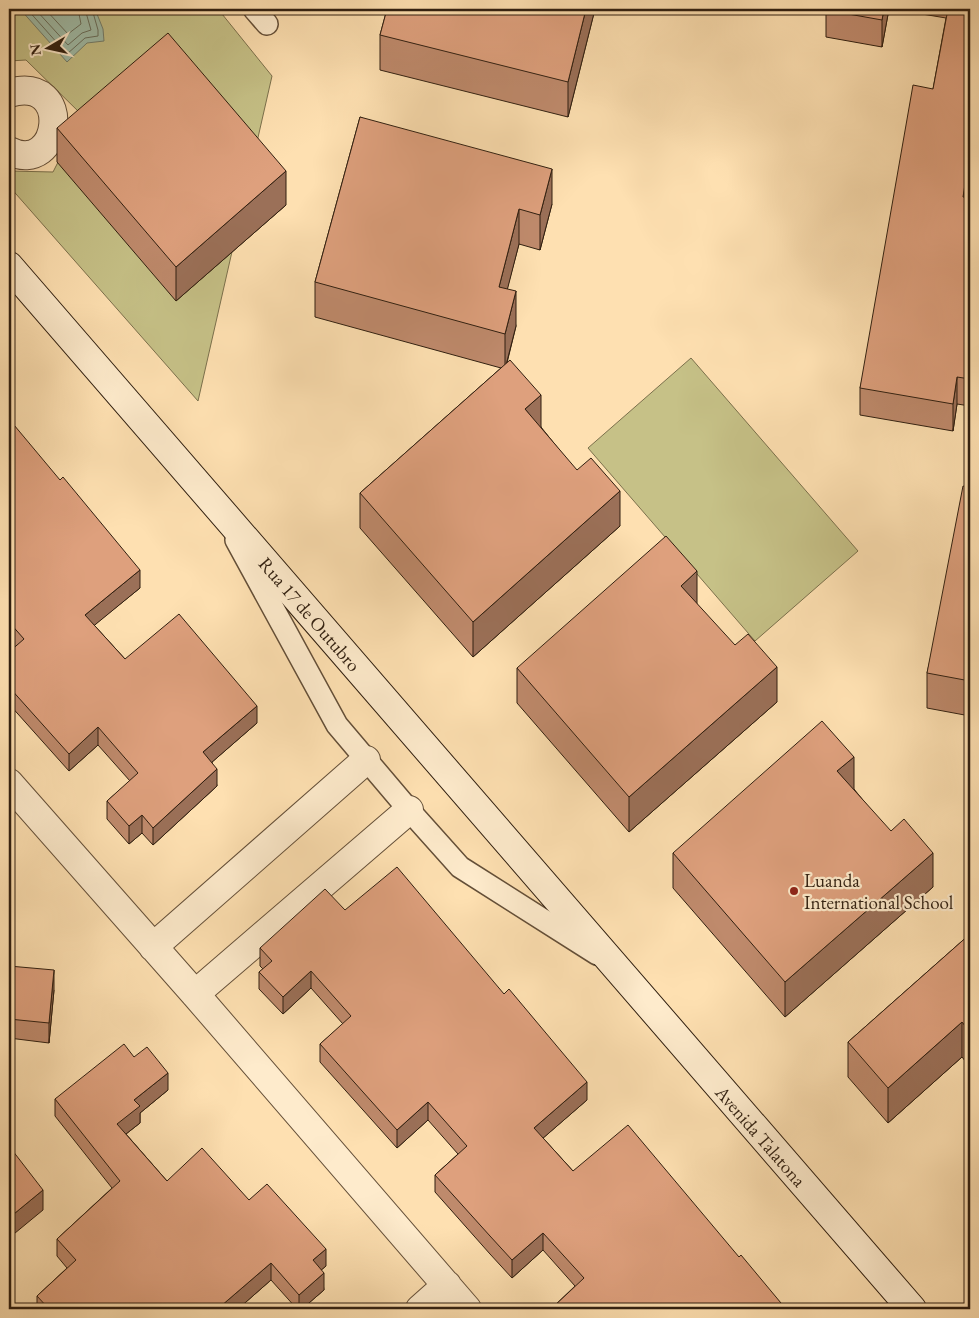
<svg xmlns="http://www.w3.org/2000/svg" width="979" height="1318" font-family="'EB Garamond',serif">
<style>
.green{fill:#c6c187;stroke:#7b704c}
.water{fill:#a0bda9;stroke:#737e6c}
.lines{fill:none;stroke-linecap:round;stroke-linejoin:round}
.shore{stroke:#686e5c;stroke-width:1}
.service-casing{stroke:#644f38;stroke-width:24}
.minor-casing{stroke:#644f38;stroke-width:30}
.secondary-casing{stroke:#301f10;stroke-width:30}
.service{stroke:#feebcc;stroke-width:21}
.minor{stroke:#feebcc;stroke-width:28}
.secondary{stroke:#feebcc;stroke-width:28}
.wall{fill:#bf8a6c;stroke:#301f10}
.shaded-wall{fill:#9b7058;stroke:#301f10}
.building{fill:#dea07d;stroke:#301f10}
.poi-dot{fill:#8f2418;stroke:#feebcc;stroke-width:2}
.labels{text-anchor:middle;stroke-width:4.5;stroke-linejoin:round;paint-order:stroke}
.street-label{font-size:19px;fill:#301f10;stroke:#feebcc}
.poi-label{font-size:19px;fill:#301f10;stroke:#feebcc;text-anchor:start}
</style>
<rect width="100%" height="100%" fill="#fee0b1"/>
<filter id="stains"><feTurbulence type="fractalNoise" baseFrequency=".004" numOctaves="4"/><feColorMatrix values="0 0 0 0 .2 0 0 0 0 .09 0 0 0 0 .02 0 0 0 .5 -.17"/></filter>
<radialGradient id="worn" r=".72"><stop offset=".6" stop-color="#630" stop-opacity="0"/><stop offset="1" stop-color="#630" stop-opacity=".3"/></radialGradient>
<!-- green -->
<path class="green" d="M9,9H218L272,76L198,401L9,186V171L53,172L82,115L26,60L9,61Z
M691,358L858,551L755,641L588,448Z"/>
<!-- water -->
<path class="water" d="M20,9H95L103,29L104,41L87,43L67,62Z"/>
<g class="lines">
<!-- shore -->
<path class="shore" d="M27,9L67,54L85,38L98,36V30L92,9
M35,9L68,45L82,33L91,30L85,9
M45,9L68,34L81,24L78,9"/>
<!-- service casing -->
<g class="service-casing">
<path id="service" d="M254,9L267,24
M236,540L337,725L409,810L460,867L597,954"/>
</g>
<!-- minor casing -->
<g class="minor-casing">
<path id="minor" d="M9,93C75,74 61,177 9,151
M9,783L195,994L467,1309
M153,947L366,760
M195,994L409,810
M420,1309L447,1285"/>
</g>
<!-- secondary casing -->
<g class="secondary-casing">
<path id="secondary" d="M9,266L912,1309"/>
</g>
<!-- service -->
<use href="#service" class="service"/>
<!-- minor -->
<use href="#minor" class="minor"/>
<!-- secondary -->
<use href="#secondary" class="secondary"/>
</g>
<!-- wall -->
<path class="wall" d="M387,9H595L568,117L380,70V35Z
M889,9L882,47L826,37V10Z
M892,9H970L967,198H970V406L957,404L953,431L860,415V388L933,89L946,18Z
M360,117L552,204L540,250L519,244L507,289L516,326L507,363L541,427L620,526L473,657L360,528V493L501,368L315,317V282Z
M57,128L286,205L176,301L57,162Z
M9,419L140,588L94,625L125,659L257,723L212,762L217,786L153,845L142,833L129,844L107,819V801L130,781L98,745L69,771L9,704V652L15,647L9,640Z
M970,488V716L927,708V673Z
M697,604L777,702L629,832L517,703V668Z
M854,789L933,887L785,1017L673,888V853Z
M345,910L587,1100L543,1138L573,1171L739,1257L786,1309H552V1308L575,1286L543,1250L512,1278L490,1254L435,1192V1175L458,1154L428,1120L397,1148L320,1062V1044L343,1024L311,988L283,1014L259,989V972L263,969L260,966V948Z
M970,934V1067L962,1057L888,1123L848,1077V1042Z
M9,966L54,990L49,1043L9,1038Z
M134,1057L168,1090L140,1113V1123L126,1134L167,1181L249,1200L326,1266L321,1270L324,1290L302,1309H297L271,1280L238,1309H37V1296L67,1268L57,1256V1239L112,1188L55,1116V1099Z
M970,1213V1236L969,1235V1215Z"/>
<!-- shaded-wall -->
<path class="shaded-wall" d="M586,9H595L568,117V82Z
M884,9H889L882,47V20Z
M970,152V179L963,224V197Z
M552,169V204L540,250V215Z
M286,171V205L176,301V267Z
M519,209V244L499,322V287Z
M516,291V326L505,369V334Z
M957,377V404L953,431V404Z
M541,395V430L525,409Z
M620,491V526L473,657V622Z
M140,570V588L85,633V615Z
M697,571V606L681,586Z
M777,667V702L629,832V797Z
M257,706V723L203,770V752Z
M98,727V745L69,771V754Z
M854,757V791L837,771Z
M217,769V786L153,845V828Z
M142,815V833L129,844V826Z
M933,853V887L785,1017V982Z
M54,970V990L49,1043V1023Z
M311,971V988L283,1014V997Z
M962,1022V1057L888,1123V1088Z
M168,1073V1090L140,1113V1123L117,1141V1124L134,1100Z
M587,1082V1100L534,1146V1128Z
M428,1102V1120L397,1148V1130Z
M43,1190V1210L9,1238V1218Z
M543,1233V1250L512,1278V1260Z
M326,1249V1266L313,1277V1260Z
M271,1263V1280L238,1309H221V1306Z
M324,1273V1290L302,1309H299V1295Z"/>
<!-- building -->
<path class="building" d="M387,9H586L568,82L380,35Z
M826,9H884L882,20L826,10Z
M948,9H970V152L963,197L970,198V379L957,377L953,404L860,388L913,85L933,89Z
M168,33L286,171L176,267L57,128Z
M360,117L552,169L540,215L519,209L499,287L516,291L505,334L315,282Z
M510,360L541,395L525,409L577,470L591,458L620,491L473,622L360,493Z
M9,419L60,480L63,477L140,570L85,615L125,659L179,614L257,706L203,752L217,769L153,828L142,815L129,826L107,801L138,773L98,727L69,754L9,687V652L24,639L9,622Z
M963,486L970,488V681L927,673Z
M666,536L697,571L681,586L735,645L748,634L777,667L629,797L517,668Z
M822,721L854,757L837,771L891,831L904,819L933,853L785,982L673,853Z
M397,867L504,994L509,989L587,1082L534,1128L573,1171L628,1125L739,1257L741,1255L786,1309H553L552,1308L584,1278L543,1233L512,1260L490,1236L435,1175L467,1146L428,1102L397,1130L320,1044L351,1016L311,971L283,997L259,972L272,961L260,948L325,889L345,910Z
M970,934V1032L962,1022L888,1088L848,1042Z
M9,966L54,970L49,1023L9,1019Z
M124,1044L134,1057L147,1047L168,1073L134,1100L140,1106L117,1124L167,1181L202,1148L249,1200L267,1184L326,1249L313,1260L324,1273L299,1295L271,1263L221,1306L223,1308L222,1309H49L37,1296L76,1260L57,1239L120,1181L55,1099Z
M9,1146L43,1190L9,1218Z"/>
<!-- markers -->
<circle class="poi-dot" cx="794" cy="891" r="5"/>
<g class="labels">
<!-- street labels -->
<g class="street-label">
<text transform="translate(310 614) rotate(49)" y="7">Rua 17 de Outubro</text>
<text transform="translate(761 1136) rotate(49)" y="7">Avenida Talatona</text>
</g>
<!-- poi labels -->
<g class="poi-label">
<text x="804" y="887">Luanda<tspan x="804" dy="22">International School</tspan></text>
</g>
</g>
<!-- margin -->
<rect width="979" height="1318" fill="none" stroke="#fee0b1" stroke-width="30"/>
<rect x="10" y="10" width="959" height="1298" fill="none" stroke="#301f10" stroke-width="2.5"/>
<rect x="15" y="15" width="949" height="1288" fill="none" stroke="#301f10"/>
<!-- north arrow -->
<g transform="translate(48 48) rotate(261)" stroke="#feebcc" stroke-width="4" paint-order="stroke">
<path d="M0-4L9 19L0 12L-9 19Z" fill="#301f10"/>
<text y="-8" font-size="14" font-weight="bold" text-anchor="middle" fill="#301f10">N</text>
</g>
<rect width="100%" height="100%" filter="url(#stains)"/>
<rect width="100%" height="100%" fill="url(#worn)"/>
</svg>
